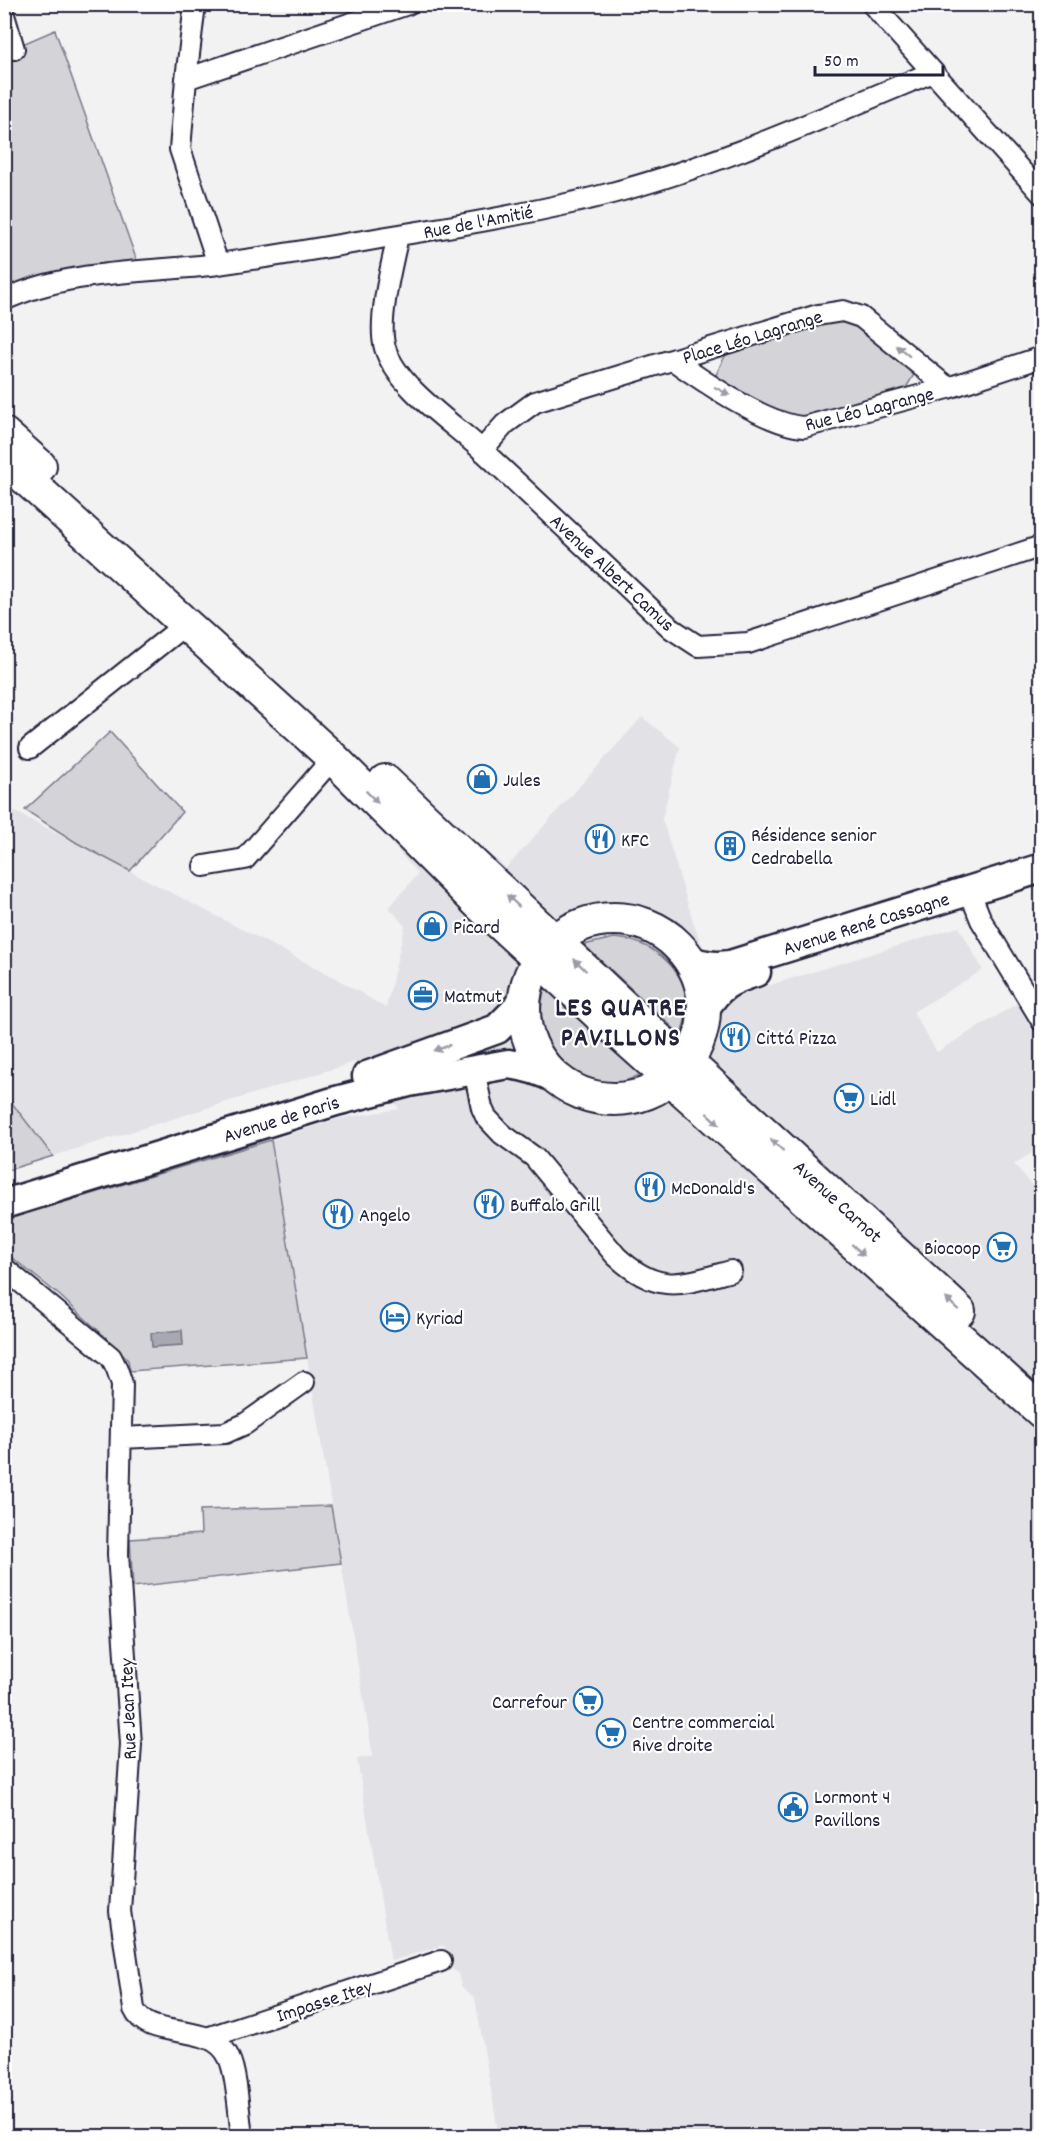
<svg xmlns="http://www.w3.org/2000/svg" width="1046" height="2141" font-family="Dekko,sans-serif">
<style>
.built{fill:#e2e2e6}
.green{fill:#d3d3d8;stroke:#7a7a8a;stroke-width:1.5}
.water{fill:#a8a8b2;stroke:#727282;stroke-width:1.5}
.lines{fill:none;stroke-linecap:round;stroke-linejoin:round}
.street-casing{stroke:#22223b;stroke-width:24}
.secondary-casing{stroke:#22223b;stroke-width:33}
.primary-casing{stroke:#22223b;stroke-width:36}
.street{stroke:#fff;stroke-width:20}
.secondary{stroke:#fff;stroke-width:28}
.primary{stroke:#fff;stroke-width:32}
.oneway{fill:#9c9ca7}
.labels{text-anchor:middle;stroke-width:4.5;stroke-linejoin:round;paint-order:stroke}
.street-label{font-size:20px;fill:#22223b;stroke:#fff}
.poi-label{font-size:20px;fill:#22223b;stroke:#fff;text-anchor:start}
.district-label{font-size:26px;font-weight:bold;letter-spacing:1.5px;fill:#22223b;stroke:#fff}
</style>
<rect width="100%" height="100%" fill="#f2f2f3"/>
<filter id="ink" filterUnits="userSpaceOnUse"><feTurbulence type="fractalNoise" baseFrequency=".0167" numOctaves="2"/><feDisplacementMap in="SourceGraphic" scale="12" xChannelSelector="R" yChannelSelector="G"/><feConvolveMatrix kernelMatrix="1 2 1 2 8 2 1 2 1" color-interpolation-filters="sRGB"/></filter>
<g filter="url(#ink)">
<!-- built -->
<path class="built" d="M642,717L680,747L662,819L693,921L722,1000L959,927L983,970L913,1012L937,1052L1018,1003L1042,1044L1041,1147L1014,1164L1042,1197L1041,2136H499L475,1998L461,1986L458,1973L449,1967L444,1945L391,1961L357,1759L373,1756L271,1140L337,1119L399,1109L368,1058L53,1156L5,1094L4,806L334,977L386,1008L405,926L389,907L418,874L391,843L427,803L506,868Z"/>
<!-- green -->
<path class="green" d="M55,30L138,264L5,293L4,52Z
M823,319H850L918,368L907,386V390L812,421L792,419L713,381L727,352Z
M110,732L182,812L130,871L77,843L25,810Z
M614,938C649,940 683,965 687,1002C688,1014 684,1024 681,1035L584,945Z
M546,984L642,1074C637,1076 631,1079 625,1081C587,1090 548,1058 542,1022C540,1009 542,997 546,984Z
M4,1094H5L53,1156L5,1171Z
M271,1140L307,1358L130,1371L128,1360L99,1331L59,1295L5,1252L4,1220Z
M331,1506L341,1563L133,1587L130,1539L201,1534L200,1510Z"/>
<!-- water -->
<path class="water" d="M182,1330L183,1345L152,1347L151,1333Z"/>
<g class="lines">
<!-- street casing -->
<g class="street-casing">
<path id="street" d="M872,4L1042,194
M4,15L14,49
M186,79L195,4
M398,236C392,263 377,322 385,348C398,389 455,424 485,453C548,511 609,570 672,629L698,646L748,643L1042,546
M218,264L180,149L186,79L408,4
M4,300C69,269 148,273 218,264C278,256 339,245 399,235C469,224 539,212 608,194C720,165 826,116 933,72
M673,360C704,382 767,425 804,427L948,388L1042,357
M482,450L505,424L535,402L818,315L843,311L861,317L948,388
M30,748L172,635L184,621
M204,866L245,859L333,758
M969,890L981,920L1042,1021
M474,1070L482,1108L486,1117L502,1134L534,1157L616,1256C658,1295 680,1285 731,1271
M4,1268L111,1357L117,1369L122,1384L118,1554L131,1744L120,1911L134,2009C149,2043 212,2019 229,2058C237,2074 239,2117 242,2136
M121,1438L225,1433L245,1424L304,1382
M207,2038L441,1961"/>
</g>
<!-- secondary casing -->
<g class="secondary-casing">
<g id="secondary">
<path id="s1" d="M689,960C704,966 715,967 730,965L1042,868"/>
<path d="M704,1010C719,985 730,980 756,972"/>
<path d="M367,1076L497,1029L513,1013L526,996"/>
<path id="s2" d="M4,1204L336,1101L409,1082L508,1064C528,1066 542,1071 559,1080"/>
</g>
</g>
<!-- primary casing -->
<g class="primary-casing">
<g id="primary">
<path d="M4,434L40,466"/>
<path d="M4,459L333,758L479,904L609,1024L1042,1412"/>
<path id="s3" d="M385,781L657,1038L687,1062L959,1311"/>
<circle cx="614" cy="1009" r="90"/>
</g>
</g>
<!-- street -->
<use href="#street" class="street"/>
<!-- secondary -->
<use href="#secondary" class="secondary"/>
<!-- primary -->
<use href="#primary" class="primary"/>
</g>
<!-- one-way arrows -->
<defs><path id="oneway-solid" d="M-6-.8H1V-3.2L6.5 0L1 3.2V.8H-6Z" transform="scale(1.5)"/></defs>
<g class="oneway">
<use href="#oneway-solid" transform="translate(903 351) rotate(-141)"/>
<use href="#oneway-solid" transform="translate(722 391) rotate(28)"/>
<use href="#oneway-solid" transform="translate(372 797) rotate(45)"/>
<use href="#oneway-solid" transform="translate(513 901) rotate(-137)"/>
<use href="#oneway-solid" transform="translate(580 965) rotate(-136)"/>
<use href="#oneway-solid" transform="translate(442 1048) rotate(160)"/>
<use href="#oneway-solid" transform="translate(713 1119) rotate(42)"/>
<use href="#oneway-solid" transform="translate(777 1145) rotate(-138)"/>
<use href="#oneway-solid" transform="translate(858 1250) rotate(42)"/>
<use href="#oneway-solid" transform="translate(952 1304) rotate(-137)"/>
</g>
</g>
<!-- icons -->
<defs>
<g id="shop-ring" transform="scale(1.5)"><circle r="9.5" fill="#fff" stroke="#1f6fb2" stroke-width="1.5"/><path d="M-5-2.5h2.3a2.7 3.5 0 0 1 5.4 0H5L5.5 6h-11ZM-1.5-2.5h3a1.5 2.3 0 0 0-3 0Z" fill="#1f6fb2"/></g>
<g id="restaurant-ring" transform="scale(1.5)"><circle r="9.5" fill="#fff" stroke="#1f6fb2" stroke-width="1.5"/><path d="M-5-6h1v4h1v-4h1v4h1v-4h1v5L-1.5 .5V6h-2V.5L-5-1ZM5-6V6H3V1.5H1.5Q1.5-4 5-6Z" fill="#1f6fb2"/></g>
<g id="building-ring" transform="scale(1.5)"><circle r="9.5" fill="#fff" stroke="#1f6fb2" stroke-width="1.5"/><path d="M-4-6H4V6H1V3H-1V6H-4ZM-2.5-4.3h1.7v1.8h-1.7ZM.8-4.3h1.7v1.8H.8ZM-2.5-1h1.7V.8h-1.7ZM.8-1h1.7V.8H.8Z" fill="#1f6fb2"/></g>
<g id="office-ring" transform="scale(1.5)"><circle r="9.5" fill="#fff" stroke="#1f6fb2" stroke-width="1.5"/><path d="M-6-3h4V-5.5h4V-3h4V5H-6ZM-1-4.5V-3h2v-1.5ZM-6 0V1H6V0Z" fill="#1f6fb2"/></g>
<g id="supermarket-ring" transform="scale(1.5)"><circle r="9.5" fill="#fff" stroke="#1f6fb2" stroke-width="1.5"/><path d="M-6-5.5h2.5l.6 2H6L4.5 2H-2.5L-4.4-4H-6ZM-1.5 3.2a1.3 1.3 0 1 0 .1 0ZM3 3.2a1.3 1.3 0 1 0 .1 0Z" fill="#1f6fb2"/></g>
<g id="hotel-ring" transform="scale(1.5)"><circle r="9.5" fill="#fff" stroke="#1f6fb2" stroke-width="1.5"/><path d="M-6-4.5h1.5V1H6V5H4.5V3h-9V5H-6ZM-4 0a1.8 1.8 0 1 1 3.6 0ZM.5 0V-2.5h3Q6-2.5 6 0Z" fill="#1f6fb2"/></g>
<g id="civic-ring" transform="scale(1.5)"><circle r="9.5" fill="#fff" stroke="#1f6fb2" stroke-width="1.5"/><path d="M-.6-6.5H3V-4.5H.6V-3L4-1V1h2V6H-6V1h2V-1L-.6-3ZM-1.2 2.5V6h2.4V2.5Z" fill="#1f6fb2"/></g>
</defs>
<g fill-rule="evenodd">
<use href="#shop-ring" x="482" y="779"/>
<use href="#restaurant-ring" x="600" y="839"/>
<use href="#building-ring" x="730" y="846"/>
<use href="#shop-ring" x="432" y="926"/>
<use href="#office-ring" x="423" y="995"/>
<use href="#restaurant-ring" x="735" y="1037"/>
<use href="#supermarket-ring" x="849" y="1098"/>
<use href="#restaurant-ring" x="650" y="1187"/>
<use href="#restaurant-ring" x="489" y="1204"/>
<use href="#restaurant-ring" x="338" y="1214"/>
<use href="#supermarket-ring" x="1002" y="1247"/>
<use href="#hotel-ring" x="395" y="1317"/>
<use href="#supermarket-ring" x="588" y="1701"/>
<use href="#supermarket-ring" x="611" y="1733"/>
<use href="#civic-ring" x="793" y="1807"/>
</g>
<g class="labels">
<!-- street labels -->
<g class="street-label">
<text transform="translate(478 221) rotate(-11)" y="7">Rue de l'Amitié</text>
<text transform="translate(752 336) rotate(-17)" y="7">Place Léo Lagrange</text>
<text transform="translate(869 408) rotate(-14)" y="7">Rue Léo Lagrange</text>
<text transform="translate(613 572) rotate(43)" y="7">Avenue Albert Camus</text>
<text dy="7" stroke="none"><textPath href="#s1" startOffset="184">Avenue René Cassagne</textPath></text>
<text dy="7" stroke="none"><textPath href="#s2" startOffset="290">Avenue de Paris</textPath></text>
<text dy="7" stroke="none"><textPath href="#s3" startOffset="618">Avenue Carnot</textPath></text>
<text transform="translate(127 1709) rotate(-92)" y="7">Rue Jean Itey</text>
<text transform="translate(324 2000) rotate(-18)" y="7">Impasse Itey</text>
</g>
<!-- poi labels -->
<g class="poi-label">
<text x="503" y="786">Jules</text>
<text x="751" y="841">Résidence senior<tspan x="751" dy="23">Cedrabella</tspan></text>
<text x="621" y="846">KFC</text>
<text x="453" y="933">Picard</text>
<text x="444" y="1002">Matmut</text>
<text x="756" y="1044">Cittá Pizza</text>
<text x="870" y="1105">Lidl</text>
<text x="671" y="1194">McDonald's</text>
<text x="510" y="1211">Buffalo Grill</text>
<text x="359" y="1221">Angelo</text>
<text x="981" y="1254" text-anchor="end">Biocoop</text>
<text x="416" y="1324">Kyriad</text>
<text x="567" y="1708" text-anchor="end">Carrefour</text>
<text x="632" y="1728">Centre commercial<tspan x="632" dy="23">Rive droite</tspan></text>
<text x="814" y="1803">Lormont 4<tspan x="814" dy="23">Pavillons</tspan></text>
</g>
<!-- district labels -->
<g class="district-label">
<text x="621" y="1015">LES QUATRE<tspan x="621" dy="30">PAVILLONS</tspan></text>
</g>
</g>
<!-- margin -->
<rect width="1046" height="2141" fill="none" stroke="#fff" stroke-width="24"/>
<rect x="12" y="12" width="1022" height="2117" fill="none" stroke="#22223b" stroke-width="2" filter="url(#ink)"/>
<!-- scale -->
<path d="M815 66v9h128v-9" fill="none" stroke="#22223b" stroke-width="3"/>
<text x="824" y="66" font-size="18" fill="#22223b" stroke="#ffffff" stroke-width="4.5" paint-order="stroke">50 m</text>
</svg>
